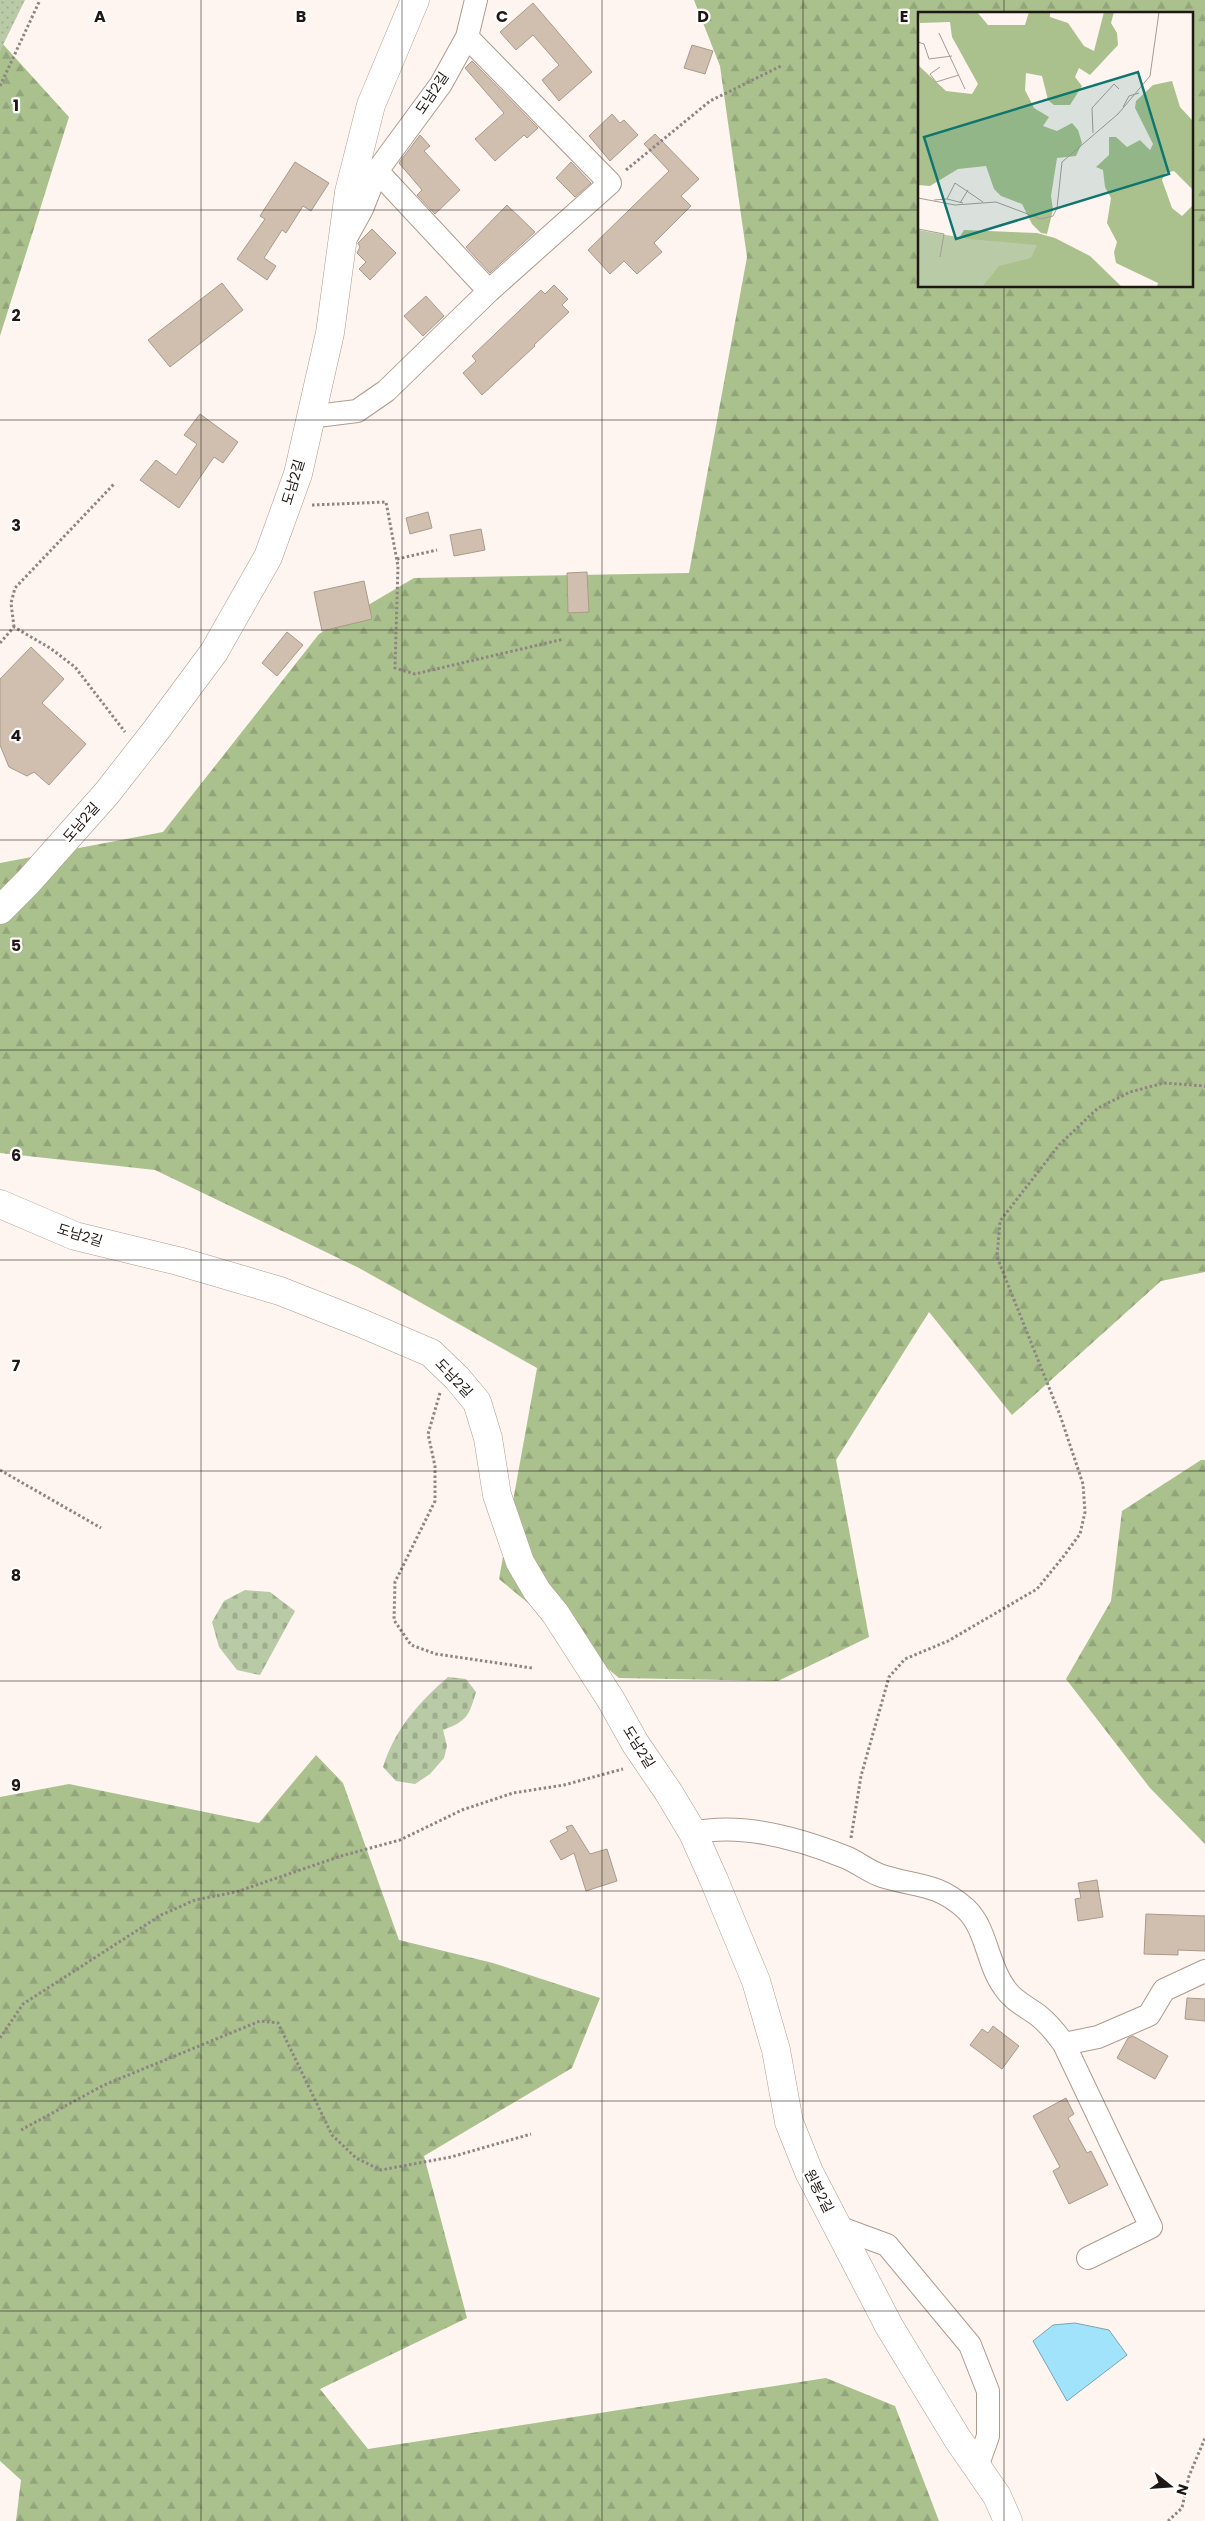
<svg xmlns="http://www.w3.org/2000/svg" width="1205" height="2521" font-family="Poppins,'Noto Sans KR',sans-serif">
<style>
.forest{fill:url(#forest-firs);fill-rule:evenodd}
.cemetery{fill:url(#cemetery-stones)}
.garden{fill:url(#garden-dots)}
.water{fill:#a0e3fb;stroke:#79a6b6}
.building{fill:#d0bfaf;stroke:#aa9a8a}
.lines{fill:none;stroke-linecap:round;stroke-linejoin:round}
.minor-casing{stroke:#af9a90;stroke-width:24}
.major-casing{stroke:#af9a90;stroke-width:29}
.path{stroke:#8e8582;stroke-width:3;stroke-dasharray:2.5 2.5;stroke-linecap:butt}
.minor{stroke:#fff;stroke-width:22}
.major{stroke:#fff;stroke-width:28}
.grid{fill:none;stroke:#1f1714;stroke-width:1;stroke-opacity:0.55}
.labels{text-anchor:middle;stroke-width:4.5;stroke-linejoin:round;paint-order:stroke}
.street-label{font-size:14px;fill:#1f1714;stroke:#fff}
.inset-road{fill:none;stroke:#a59c98;stroke-width:1}
.view{fill:#0f766e;fill-opacity:0.15;stroke:#0f766e;stroke-width:2.5}
.inset-edge{fill:none;stroke:#1f1714;stroke-width:2.5}
.grid-label{font-size:16px;text-anchor:middle;font-weight:bold;fill:#1f1714;stroke:#fff;stroke-width:4.5;stroke-linejoin:round;paint-order:stroke}
</style>
<defs>
<pattern id="forest-firs" width="22" height="20" patternUnits="userSpaceOnUse" patternTransform="scale(1.25)"><rect width="22" height="20" fill="#aac18e"/><path d="M5 1l3.5 6h-7zM16 11l3.5 6h-7z" fill="#92a57a"/></pattern>
<pattern id="cemetery-stones" width="16" height="16" patternUnits="userSpaceOnUse" patternTransform="scale(1.25)"><rect width="16" height="16" fill="#b9caa7"/><path d="M2 7V4a2 2 0 0 1 4 0v3zM10 15v-3a2 2 0 0 1 4 0v3z" fill="#9fad8f"/></pattern>
<pattern id="garden-dots" width="8" height="8" patternUnits="userSpaceOnUse" patternTransform="scale(1.25)"><rect width="8" height="8" fill="#b9caa7"/><path d="M2 2h.1M6 6h.1" fill="none" stroke="#9fad8f" stroke-width="1.8" stroke-linecap="round"/></pattern>
</defs>
<rect width="100%" height="100%" fill="#fef4f0"/>
<!-- forest -->
<path class="forest" d="M694,0H1205V1272L1161,1281L1012,1415L929,1312L836,1460L869,1637L778,1681L619,1678L499,1579L537,1368L359,1268L155,1170L0,1153V863L163,832L319,634L414,578L689,573L747,257L720,66ZM919,14H1191V286H919Z
M0,41L69,117L0,336Z
M1201,1460H1205V1844L1150,1788L1066,1679L1111,1601L1122,1511Z
M316,1755L343,1783L399,1940L493,1963L600,1998L572,2068L424,2156L467,2318L320,2389L368,2449L826,2378L895,2406L939,2521H16L21,2480L0,2461V1797L69,1784L259,1823Z"/>
<!-- cemetery -->
<path class="cemetery" d="M245,1590L270,1592L295,1611L260,1675L237,1670L219,1647L212,1622L224,1601Z
M448,1677L466,1679L476,1692C469,1716 467,1721 443,1730L447,1746L444,1758L430,1774L415,1784L396,1781L383,1767C395,1729 418,1703 448,1677Z"/>
<!-- garden -->
<path class="garden" d="M0,0H25L0,51Z"/>
<!-- water -->
<path class="water" d="M1075,2323L1109,2330L1127,2355L1067,2401L1033,2341L1053,2325Z"/>
<!-- building -->
<path class="building" d="M533,3L592,72L559,101L542,80L559,65L533,35L516,50L500,32Z
M692,45L713,51L705,74L684,68Z
M472,61L538,128L527,138L524,135L495,161L475,139L504,113L465,68Z
M612,114L620,123L624,120L638,135L610,161L589,136Z
M655,134L699,179L681,196L691,206L654,243L662,252L637,274L624,261L610,274L588,250L669,171L644,144Z
M420,135L430,146L424,151L460,190L435,214L417,195L422,190L399,163Z
M295,162L329,183L311,211L303,206L286,233L282,230L264,258L276,266L267,280L237,259L265,219L260,216Z
M571,162L591,183L575,197L556,178Z
M507,205L535,232L490,273L466,247Z
M372,229L396,253L370,280L359,269L366,262L357,253L360,247L358,243Z
M222,283L243,310L170,367L148,340Z
M554,285L568,299L562,305L569,312L534,345L535,346L482,395L463,373L476,361L472,356L541,290L545,294Z
M426,296L444,316L423,336L404,316Z
M200,414L238,442L223,463L214,457L179,508L140,480L156,460L176,475L197,444L184,435Z
M428,512L432,528L410,534L406,518Z
M481,529L485,550L454,556L450,535Z
M587,572L589,612L568,613L567,573Z
M364,581L372,619L322,631L314,592Z
M287,632L303,645L277,676L262,663Z
M31,647L64,679L42,703L86,744L49,785L34,772L27,776L9,767L0,745V679Z
M572,1825L590,1854L607,1849L617,1881L586,1891L574,1853L561,1860L550,1841L568,1831L566,1827Z
M1097,1880L1103,1917L1078,1921L1075,1899L1081,1898L1078,1883Z
M1146,1914L1205,1916V1951L1178,1950V1955L1144,1954Z
M1187,1998L1205,1999V2021L1185,2019Z
M993,2026L1019,2046L1002,2069L970,2045L982,2029L988,2033Z
M1133,2036L1168,2056L1155,2079L1117,2058L1128,2038Z
M1066,2098L1074,2114L1068,2118L1087,2153L1091,2151L1108,2185L1069,2204L1053,2171L1060,2167L1033,2116Z"/>
<g class="lines">
<!-- minor casing -->
<g class="minor-casing">
<path id="minor" d="M377,171L489,291
M346,238L362,209L377,171L441,84L467,37L476,0
M309,417L357,411L386,391L489,291L610,183L467,37
M693,1833C742,1822 800,1839 845,1857C858,1862 869,1872 882,1876C916,1887 936,1882 966,1909C987,1929 987,1964 1004,1987C1013,2001 1026,2006 1039,2016C1049,2024 1056,2033 1064,2044L1151,2227L1088,2258
M1064,2044L1098,2037L1149,2015L1164,1990L1205,1971
M838,2227L887,2245L970,2345L988,2391V2436L977,2467"/>
</g>
<!-- major casing -->
<g class="major-casing">
<path id="major" d="M0,910L28,882L107,793L157,729L214,652L268,557L298,474L330,333L349,192L371,105L415,0
M0,1204L75,1236L178,1261L280,1291L361,1323L431,1353L457,1378L477,1402L488,1438L497,1495L520,1562L537,1591L555,1613L611,1700L635,1743L669,1793L693,1833L714,1880L756,1981L776,2050L789,2122L809,2172L889,2326L957,2438L997,2496L1008,2521"/>
</g>
<!-- path -->
<path class="path" d="M0,86L40,0
M626,170L710,101L783,65
M312,505L386,502L398,566L395,668L415,674L564,639
M397,559L437,550
M14,627L11,603L15,588L114,484
M0,643L14,627L50,648L75,667L125,732
M440,1393L428,1434L435,1466V1501L395,1582L394,1620L411,1645L436,1654L532,1668
M0,1470L101,1528
M851,1838L861,1776L889,1677L905,1659L948,1641L1037,1589L1063,1557L1080,1534L1085,1512L1083,1484L1060,1415L997,1257L1000,1221L1059,1145L1098,1108L1130,1092L1164,1083L1205,1086
M0,2038L23,2004L161,1915L195,1900L236,1892L341,1856L400,1840L462,1810L513,1793L564,1785L623,1769
M21,2130L104,2085L260,2021L278,2023L332,2135L356,2158L381,2170L451,2157L531,2134
M1168,2521L1182,2508L1189,2476L1205,2438"/>
<!-- minor -->
<use href="#minor" class="minor"/>
<!-- major -->
<use href="#major" class="major"/>
</g>
<!-- grid -->
<path class="grid" d="M201,0V2521M402,0V2521M602,0V2521M803,0V2521M1004,0V14M0,210H919M1191,210H1205M1004,286V2521M0,420H1205M0,630H1205M0,840H1205M0,1050H1205M0,1260H1205M0,1471H1205M0,1681H1205M0,1891H1205M0,2101H1205M0,2311H1205"/>
<g class="labels">
<!-- street labels -->
<g class="street-label">
<text transform="translate(432 93) rotate(-56)" y="5">도남2길</text>
<text transform="translate(293 482) rotate(-73)" y="5">도남2길</text>
<text transform="translate(81 822) rotate(-49)" y="5">도남2길</text>
<text transform="translate(80 1235) rotate(17)" y="5">도남2길</text>
<text transform="translate(454 1378) rotate(47)" y="5">도남2길</text>
<text transform="translate(639 1747) rotate(58)" y="5">도남2길</text>
<text transform="translate(819 2191) rotate(63)" y="5">원봉2길</text>
</g>
</g>
<!-- overview -->
<g transform="translate(918 12)">
<rect width="275" height="275" fill="#fef4f0"/>
<path d="M1,0H59L70,13H107L111,0H132V5L150,11L166,34L176,39L186,0H196L193,11L199,21L200,33L172,63L161,56L157,65L164,74L152,93H136L130,88L124,64L108,61L107,78L116,96L131,105L125,114L139,119L154,111L160,118L164,131L158,144L139,146L133,184L135,198L129,222L123,221L114,212L104,192L83,184L76,177L68,154L40,157L12,174L0,173V53L28,79L54,82L60,72L34,25L32,10L2,11ZM254,69L262,95L274,108L275,178L256,159L247,161L244,168L254,196L264,204L275,193V275H239L240,271L198,251L196,240L199,230L189,211L193,186L187,175L185,158L178,155L191,143V125H198L209,135L222,128L232,138L235,132L217,96L218,89L235,73ZM46,218L119,221L137,226L172,244L204,275H0L36,234Z" fill="#aac18e"/>
<path d="M0,218L51,227L119,233L113,246L81,254L64,275H0Z" fill="#b9caa7"/>
<path class="inset-road" d="M21,21L47,77M0,30L6,32L11,47L34,44M22,55L12,62L18,70L41,63M205,95L211,84L221,81M175,121L174,96L196,72L201,77M0,186L37,193L78,190L123,207L135,204L139,196L144,150L200,102L232,64L241,0M29,187L37,171L65,190M16,188L29,187L45,191M42,191L50,178M0,217L26,222L22,245"/>
<path class="view" d="M220,60L251,162L38,227L6,125Z"/>
<rect width="275" height="275" class="inset-edge"/>
</g>
<g class="grid-label">
<text x="100" y="22">A</text>
<text x="301" y="22">B</text>
<text x="502" y="22">C</text>
<text x="703" y="22">D</text>
<text x="904" y="22">E</text>
<text x="16" y="111">1</text>
<text x="16" y="321">2</text>
<text x="16" y="531">3</text>
<text x="16" y="741">4</text>
<text x="16" y="951">5</text>
<text x="16" y="1161">6</text>
<text x="16" y="1371">7</text>
<text x="16" y="1581">8</text>
<text x="16" y="1791">9</text>
</g>
<!-- north arrow -->
<g transform="translate(1170 2486) rotate(107)" stroke="#ffffff" stroke-width="4" paint-order="stroke">
<path d="M0-4L9 19L0 12L-9 19Z" fill="#1f1714"/>
<text y="-8" font-size="14" font-weight="bold" text-anchor="middle" fill="#1f1714">N</text>
</g>
</svg>
